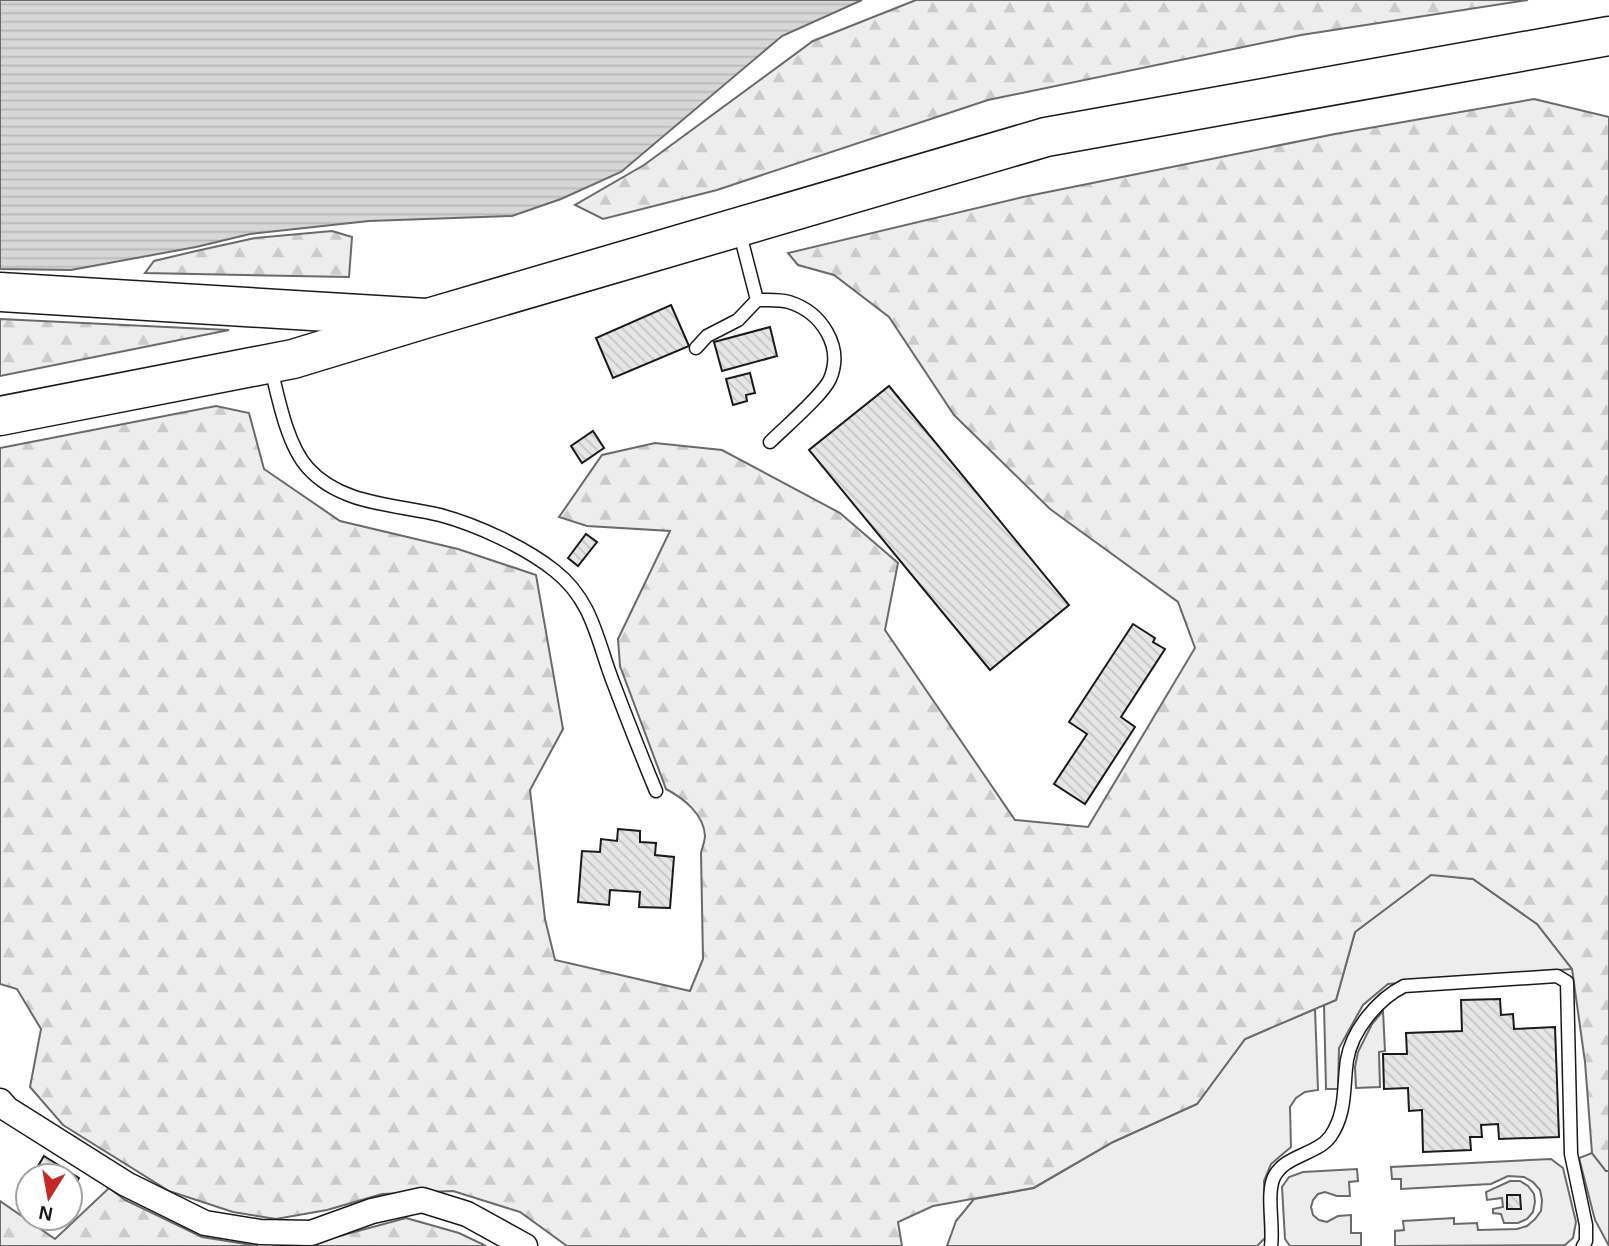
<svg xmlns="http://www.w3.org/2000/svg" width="1609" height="1246" font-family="Arial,sans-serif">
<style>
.built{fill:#ededed;stroke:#6a6a6a;stroke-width:2}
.forest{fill:url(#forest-firs);stroke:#6a6a6a;stroke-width:2}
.water{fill:url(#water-rules);stroke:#6a6a6a;stroke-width:2}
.building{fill:url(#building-back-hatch);stroke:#1a1a1a;stroke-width:2}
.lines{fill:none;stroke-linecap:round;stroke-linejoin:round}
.lane-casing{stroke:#1a1a1a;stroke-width:15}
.street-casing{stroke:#1a1a1a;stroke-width:27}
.primary-casing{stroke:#1a1a1a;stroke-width:41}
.highway-casing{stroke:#1a1a1a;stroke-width:41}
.lane{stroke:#fff;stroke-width:12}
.street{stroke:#fff;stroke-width:24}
.primary{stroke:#fff;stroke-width:38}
.highway{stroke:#fff;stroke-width:38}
</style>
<defs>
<pattern id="forest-firs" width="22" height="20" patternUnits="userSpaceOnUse" patternTransform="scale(1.75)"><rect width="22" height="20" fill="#ededed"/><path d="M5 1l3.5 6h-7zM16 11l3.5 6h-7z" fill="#cbcbcb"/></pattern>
<pattern id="water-rules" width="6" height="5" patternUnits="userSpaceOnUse" patternTransform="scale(1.75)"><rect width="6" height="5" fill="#d7d7d7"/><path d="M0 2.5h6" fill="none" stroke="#b8b8b8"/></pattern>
<pattern id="building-back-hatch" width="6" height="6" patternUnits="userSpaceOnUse" patternTransform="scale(1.75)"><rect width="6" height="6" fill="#e6e6e6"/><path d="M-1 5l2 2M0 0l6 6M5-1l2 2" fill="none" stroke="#c5c5c5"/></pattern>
</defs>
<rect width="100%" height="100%" fill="#fff"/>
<!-- built -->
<path class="built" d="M1432,874L1473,879L1537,924L1572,969L1388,984L1363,1005L1339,1048L1338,1089H1326L1324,1005L1336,1000L1355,932Z
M1315,1009L1318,1090L1305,1092L1296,1098L1290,1107L1291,1147L1271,1164L1264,1181L1265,1238L1257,1246H947L956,1221L974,1199L1034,1188L1113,1142L1197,1104L1245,1039Z
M1383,1011L1385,1051L1379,1052L1380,1087L1356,1088L1355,1067L1358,1052L1372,1024Z
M1592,1153L1606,1171H1609V1246L1595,1220L1579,1158Z
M1551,1159L1563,1168L1576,1222L1573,1238L1565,1245L1395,1246V1231L1404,1230L1403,1221L1454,1218V1224L1477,1223L1478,1230L1517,1229L1527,1226L1535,1219L1541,1211L1542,1200L1540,1190L1533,1182L1524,1177L1508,1176L1491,1184L1401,1189V1179H1392L1391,1167Z
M1357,1169L1358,1181L1349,1182L1350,1196H1337L1325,1192L1318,1194L1313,1200L1311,1207L1313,1215L1319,1220L1327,1222L1338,1216L1351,1215V1233H1361V1246H1290L1285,1239L1282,1187L1289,1177L1303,1172Z
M1510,1181H1520L1528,1186L1534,1194L1535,1202L1533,1212L1527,1219L1518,1223H1504L1501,1214L1493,1213V1209L1503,1207L1502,1198L1487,1200L1486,1192Z"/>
<!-- forest -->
<path class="forest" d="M916,0H1528L1301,35L988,100L717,190L603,219L575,205L644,165L813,41Z
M1534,99L1609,117V1171H1606L1592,1153L1585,1062L1572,969L1537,924L1473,879L1431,875L1355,932L1336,1000L1245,1039L1197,1104L1113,1142L1033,1188L933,1206L898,1222L902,1246H567L520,1212L453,1191L382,1194L327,1210L276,1219L233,1212L169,1191L63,1125L30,1087L41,1029L17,989L0,984V448L216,406L249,413L264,469L340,521L458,549L536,575L563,729L530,790L545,919L555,960L690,991L703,959L701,853C702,848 705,841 705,836C704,814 683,798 666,789L620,666L618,639L670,531L587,526L559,517L602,455L655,443L722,450L840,513L898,563L885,630L1015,820L1088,827L1195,648L1178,602L1050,509L954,415L889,317L834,275L798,265L788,253L1023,197L1335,134Z
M332,231L352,237L349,277L145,273L154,261L196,251L255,238Z
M0,319L229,330L0,376Z
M109,1188L125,1200L202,1237L258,1246H0V1201L55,1239Z
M406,1218L459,1233L486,1246H276L321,1241Z"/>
<!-- water -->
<path class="water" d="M0,0H862L782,36L621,172L561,199L512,216L369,221L250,234L196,247L71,270L0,269Z"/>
<!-- building -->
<path class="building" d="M671,305L689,346L613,378L596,338Z
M770,327L777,356L722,371L714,342Z
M750,373L755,393L746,395L747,401L733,405L726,379Z
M889,386L1069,605L990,670L809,450Z
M593,431L604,448L582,463L571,446Z
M586,534L597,542L578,566L568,558Z
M1133,624L1155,638L1153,642L1165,649L1121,717L1135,727L1085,804L1054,784L1087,734L1069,722Z
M618,829L640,831V842L656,843L655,855L674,857L670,908L639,907L640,892L610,890L609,905L578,902L582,851L600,852L601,839L617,841Z
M1500,999L1501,1015L1513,1014L1514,1029L1555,1027L1559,1137L1499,1139L1498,1124L1481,1125L1482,1137H1470L1471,1150L1423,1152L1422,1110L1409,1111L1408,1088L1384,1089L1383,1054H1407L1406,1033L1462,1031L1461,1000Z
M44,1156L79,1178L70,1193V1176H32Z
M1507,1195H1520L1521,1209H1507Z"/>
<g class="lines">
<!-- lane casing -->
<g class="lane-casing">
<path id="lane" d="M739,230L757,300
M696,348L707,336L738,320L757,300C767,300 780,299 789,302C821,312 844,346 830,379C823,395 784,428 770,442
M271,368C278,397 287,445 308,468C341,505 395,504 440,515C477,525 525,547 555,571C593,601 597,641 613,682C627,719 641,755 656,791
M1271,1246C1274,1226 1266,1194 1274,1177C1285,1155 1316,1155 1330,1137C1347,1113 1343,1087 1347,1060C1352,1030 1378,999 1404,986L1557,976L1567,982L1571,1154L1586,1225V1241L1583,1246"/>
</g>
<!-- street casing -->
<g class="street-casing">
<path id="street" d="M0,1101L7,1109L126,1184L205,1223L260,1232L311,1233L372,1211L422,1200L467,1214L525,1246"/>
</g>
<!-- primary casing -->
<g class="primary-casing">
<path id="primary" d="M0,292L426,318"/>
</g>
<!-- highway casing -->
<g class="highway-casing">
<path id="highway" d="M0,416L293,359L428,318L1046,137L1609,36"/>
</g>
<!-- lane -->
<use href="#lane" class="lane"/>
<!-- street -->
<use href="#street" class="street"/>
<!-- primary -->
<use href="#primary" class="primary"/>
<!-- highway -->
<use href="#highway" class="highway"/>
</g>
<!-- north arrow -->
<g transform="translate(49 1197) rotate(191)"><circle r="33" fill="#ffffff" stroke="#a3a3a3" stroke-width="2"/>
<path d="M0-5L12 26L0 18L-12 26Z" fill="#c62828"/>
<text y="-10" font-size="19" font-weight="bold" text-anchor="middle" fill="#1a1a1a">N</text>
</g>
</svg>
